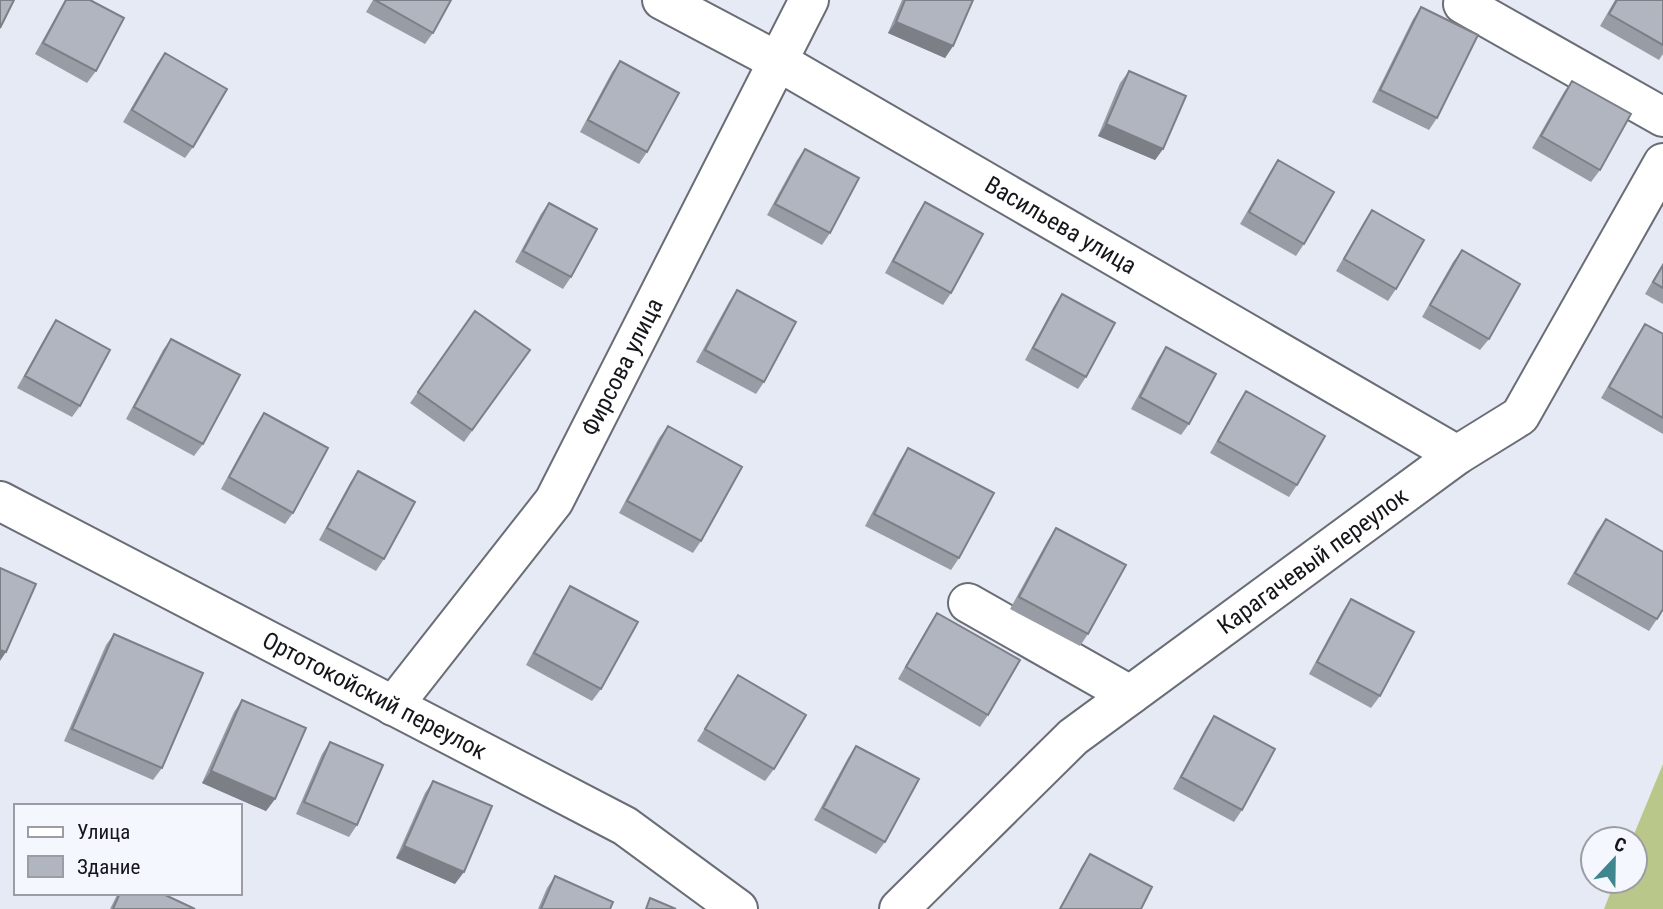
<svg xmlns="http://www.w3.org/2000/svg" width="1663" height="909" font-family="'Roboto Condensed',sans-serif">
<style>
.green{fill:#bac78a}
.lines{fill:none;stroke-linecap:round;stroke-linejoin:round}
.minor-casing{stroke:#696d76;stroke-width:42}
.minor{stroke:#fff;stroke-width:38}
.wall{fill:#989ca4}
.shaded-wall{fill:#7c7f86}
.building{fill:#b1b5bf;stroke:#7c7f86;stroke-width:2}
.labels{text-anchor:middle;stroke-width:7;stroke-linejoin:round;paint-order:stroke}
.street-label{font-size:24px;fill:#15161a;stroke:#f5f7fe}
</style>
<rect width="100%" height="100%" fill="#e6eaf5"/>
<!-- green -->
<path class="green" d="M1663,764V909H1604L1615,881H1635V839H1632Z"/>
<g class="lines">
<!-- minor casing -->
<g class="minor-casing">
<g id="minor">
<path id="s1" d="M662,0L779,62L1457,455"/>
<path d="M1463,4L1663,117"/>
<path id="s2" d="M0,501L625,826L738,909"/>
<path d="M968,603L1130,695"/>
<path id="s3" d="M393,706L554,501L809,0"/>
<path id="s4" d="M899,909L1073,737L1457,455L1520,416L1663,163"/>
</g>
</g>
<!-- minor -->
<use href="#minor" class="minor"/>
</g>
<!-- wall -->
<path class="wall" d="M65,0H90L96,71L87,83L35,54Z
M373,0H451L433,33L425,44L366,12Z
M902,0H973L953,46L945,58L888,33Z
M1615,0H1663V54L1659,60L1600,26Z
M1421,7L1437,118L1429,130L1372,102L1413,19Z
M165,53L193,147L185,158L123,122L157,64Z
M620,61L647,152L639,164L580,132L612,72Z
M1129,71L1163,149L1155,160L1098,136L1120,83Z
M1572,81L1600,170L1591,182L1532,148L1564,92Z
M805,149L830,233L822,245L767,215L797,160Z
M1278,160L1304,244L1296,256L1240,224L1270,172Z
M925,202L951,293L943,305L885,273L917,214Z
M549,203L571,277L563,289L515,262L541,214Z
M1372,210L1396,289L1388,301L1336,271L1364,222Z
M1462,250L1489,339L1480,350L1422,317L1453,262Z
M1663,263V304L1645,294Z
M737,290L764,382L756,394L696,362L729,302Z
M1062,294L1086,377L1078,389L1025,360L1054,306Z
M475,311L530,350L464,442L410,403Z
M56,320L80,406L72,417L17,388L48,332Z
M1645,324L1663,334V434L1601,398L1637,336Z
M171,339L203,444L194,456L126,419L163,350Z
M1166,347L1189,424L1181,435L1131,409L1158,359Z
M1246,391L1297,485L1289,497L1210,453L1238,403Z
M264,413L293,513L285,524L221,489L256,425Z
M668,426L701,541L693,553L619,513L659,438Z
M908,448L959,558L951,570L865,526L900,460Z
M358,471L384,559L376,571L319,540L350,483Z
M1606,519L1657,619L1649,631L1567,584L1597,531Z
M1056,528L1088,634L1080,646L1010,609L1048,540Z
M570,586L601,689L592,701L526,665L562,598Z
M1351,599L1380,696L1371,708L1309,674L1343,611Z
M937,613L988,715L980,727L898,679L929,625Z
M114,634L162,768L153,780L64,741L106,645Z
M738,675L774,769L765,781L697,741Z
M242,700L275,799L266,811L202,783L234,712Z
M1214,716L1242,810L1234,822L1173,789L1206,728Z
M330,742L357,825L349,837L296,814L322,754Z
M856,746L885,842L876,854L814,820L848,758Z
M433,781L455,884L396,858L425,793Z
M1090,854L1141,909H1059L1082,866Z
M555,876L610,909H538L547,888Z
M118,893H161L195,909H110Z"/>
<!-- shaded-wall -->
<path class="shaded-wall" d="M896,22L953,46L945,58L888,33Z
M1106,124L1163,149L1155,160L1098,136Z
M0,650L6,652L0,661Z
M211,771L275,799L266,811L202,783Z
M404,846L464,872L455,884L396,858Z"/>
<!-- building -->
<path class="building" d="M0,0H14L0,28Z
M66,0H90L124,18L96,71L43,43Z
M375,0H451L433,33Z
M905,0H973L953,46L896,22Z
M1617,0H1663V45L1609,14Z
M1421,7L1478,35L1437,118L1380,90Z
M165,53L227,89L193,147L132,110Z
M620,61L679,93L647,152L588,120Z
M1129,71L1186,96L1163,149L1106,124Z
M1572,81L1631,114L1600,170L1541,136Z
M805,149L859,178L830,233L775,204Z
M1278,160L1334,192L1304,244L1249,212Z
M925,202L983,234L951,293L893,261Z
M549,203L597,229L571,277L523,251Z
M1372,210L1424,240L1396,289L1344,259Z
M1462,250L1520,284L1489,339L1430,305Z
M1663,265V288L1653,282Z
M737,290L796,322L764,382L705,350Z
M1062,294L1115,323L1086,377L1033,348Z
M475,311L530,350L472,430L418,392Z
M56,320L110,350L80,406L25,376Z
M1645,324L1663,334V418L1609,387Z
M171,339L240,375L203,444L134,407Z
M1166,347L1216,374L1189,424L1140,397Z
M1246,391L1325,436L1297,485L1218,441Z
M264,413L328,448L293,513L229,477Z
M668,426L742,467L701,541L627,501Z
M908,448L994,493L959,558L874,514Z
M358,471L415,502L384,559L327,528Z
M1606,519L1663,552V609L1657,619L1575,573Z
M1056,528L1126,565L1088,634L1019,597Z
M0,568L36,584L6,652L0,650Z
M570,586L638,622L601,689L534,653Z
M1351,599L1414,632L1380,696L1317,662Z
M937,613L1020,660L988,715L906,667Z
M114,634L203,673L162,768L72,729Z
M738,675L806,715L774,769L705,729Z
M242,700L306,728L275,799L211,771Z
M1214,716L1275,749L1242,810L1181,777Z
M330,742L383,765L357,825L304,802Z
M856,746L919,779L885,842L823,808Z
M433,781L492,806L464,872L404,846Z
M1090,854L1152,887L1141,909H1060Z
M555,876L613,902L610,909H541Z
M120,893H161L195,909H113Z
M650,898L676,909H646Z"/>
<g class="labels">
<!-- street labels -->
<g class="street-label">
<text dy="8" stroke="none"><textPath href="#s1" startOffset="458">Васильева улица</textPath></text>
<text dy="8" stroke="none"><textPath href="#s3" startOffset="411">Фирсова улица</textPath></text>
<text dy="8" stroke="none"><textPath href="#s4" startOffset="542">Карагачевый переулок</textPath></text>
<text dy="8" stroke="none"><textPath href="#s2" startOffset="422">Ортотокойский переулок</textPath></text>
</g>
</g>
<!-- legend -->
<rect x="14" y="804" width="228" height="91" fill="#f5f7fe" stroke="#9b9da3" stroke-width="2"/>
<rect x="28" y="827" width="35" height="10" fill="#ffffff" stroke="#9b9da3" stroke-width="2"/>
<text x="77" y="839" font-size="21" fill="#15161a">Улица</text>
<rect x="28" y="856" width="35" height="21" fill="#b1b5bf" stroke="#9b9da3" stroke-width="2"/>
<text x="77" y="874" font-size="21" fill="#15161a">Здание</text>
<!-- north arrow -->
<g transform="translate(1614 860) rotate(22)"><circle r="33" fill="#f5f7fe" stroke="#9b9da3" stroke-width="2"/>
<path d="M0-5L12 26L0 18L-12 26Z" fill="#3f868e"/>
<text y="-10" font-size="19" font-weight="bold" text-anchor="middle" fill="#15161a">С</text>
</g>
</svg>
